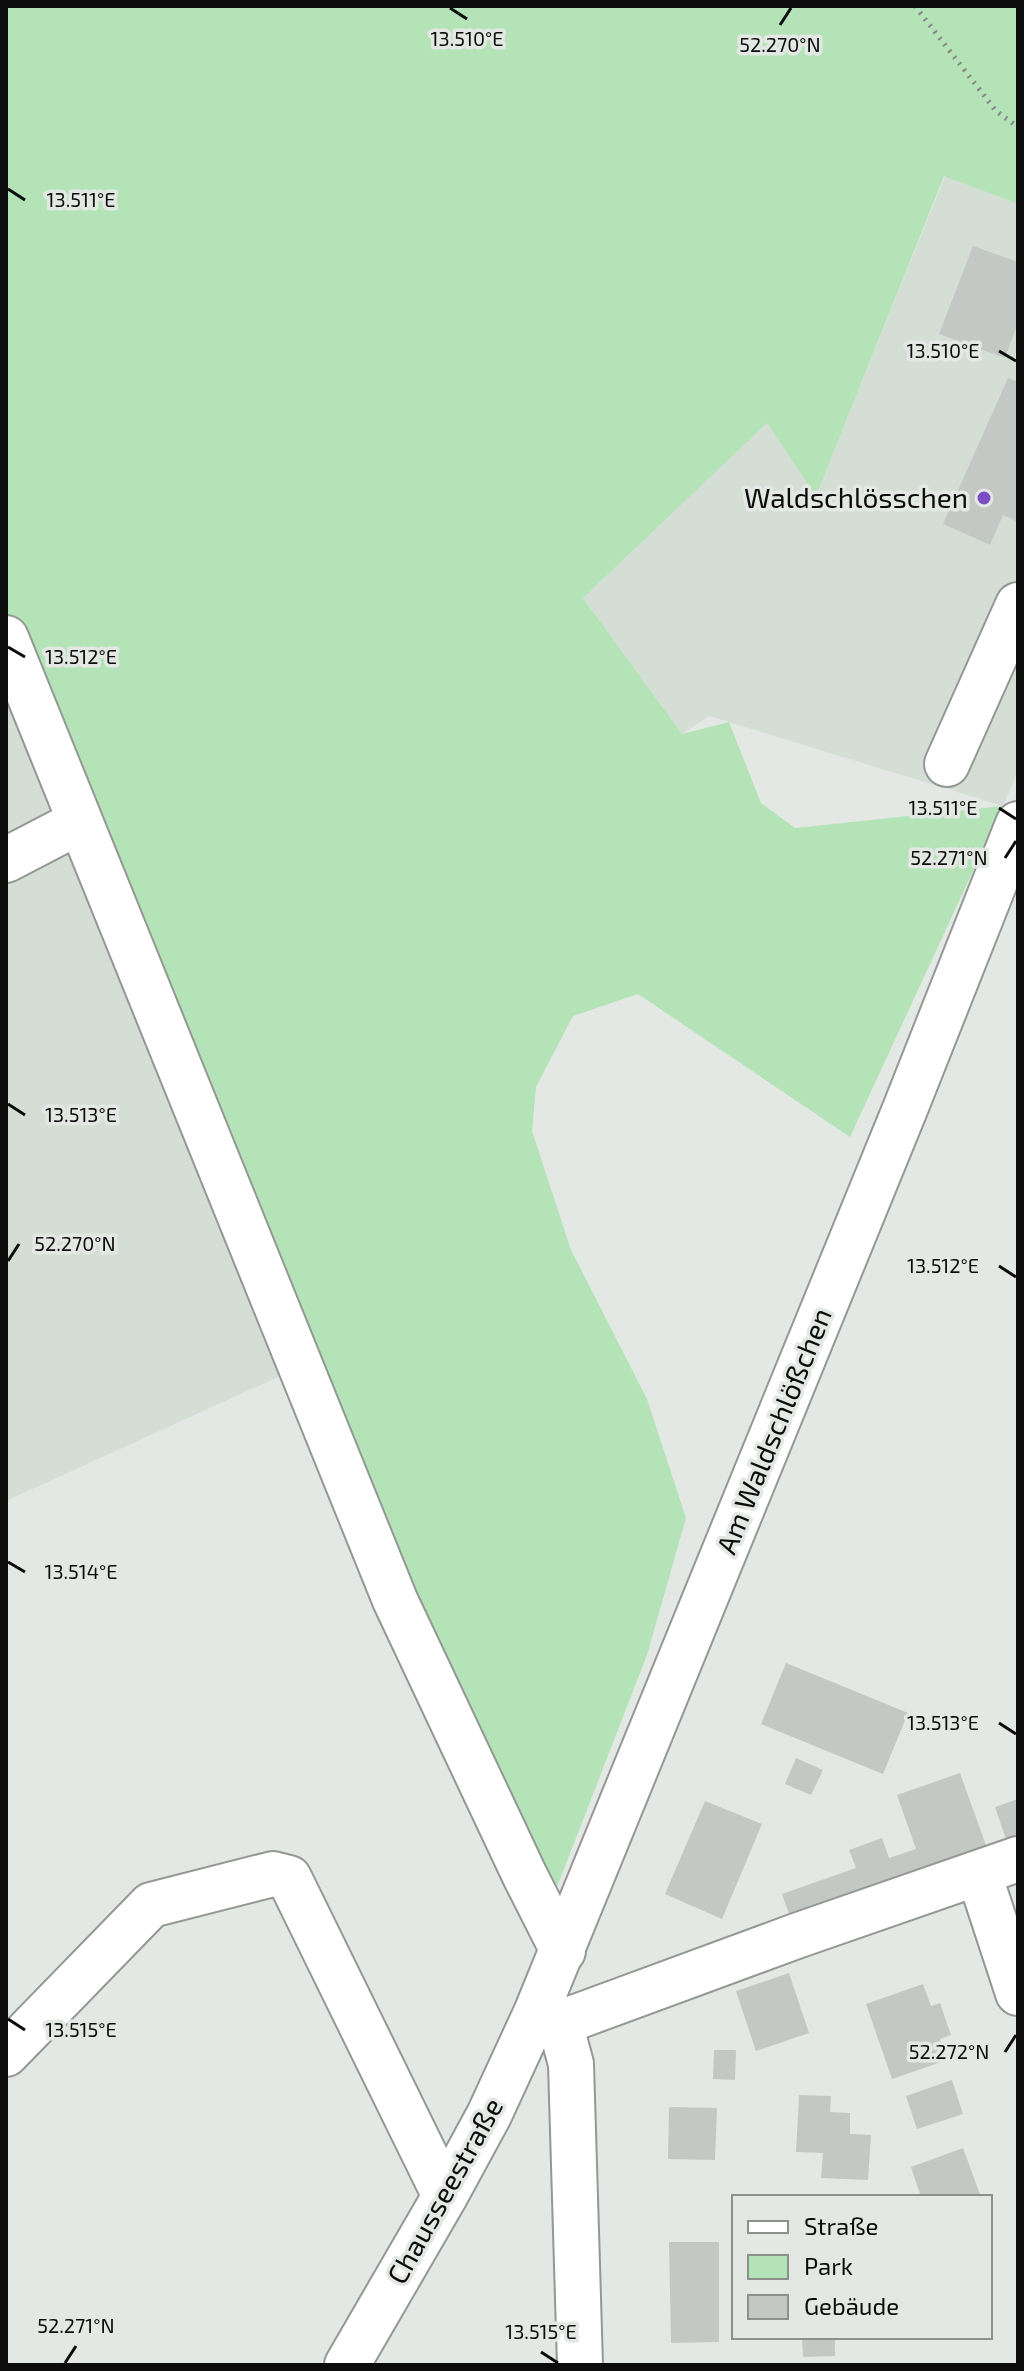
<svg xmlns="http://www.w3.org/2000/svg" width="1024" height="2371" font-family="'Exo 2',sans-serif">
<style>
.built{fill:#d4ded5}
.green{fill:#b4e3b8}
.building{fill:#c4c8c4}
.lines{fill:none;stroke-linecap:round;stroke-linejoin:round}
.minor-casing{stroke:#949894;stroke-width:48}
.path{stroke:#868986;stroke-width:5;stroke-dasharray:2 6;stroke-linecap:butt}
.minor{stroke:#fff;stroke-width:44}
.ticks{fill:none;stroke:#0b0c0b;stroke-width:3}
.poi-dot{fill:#7b4ec7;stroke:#e4e8e4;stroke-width:3}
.labels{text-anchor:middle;stroke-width:7;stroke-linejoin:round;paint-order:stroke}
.poi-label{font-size:28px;fill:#0b0c0b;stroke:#e4e8e4;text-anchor:end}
.street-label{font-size:28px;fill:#0b0c0b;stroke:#e4e8e4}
.ticks-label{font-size:20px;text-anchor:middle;fill:#0b0c0b;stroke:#e4e8e4;stroke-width:7;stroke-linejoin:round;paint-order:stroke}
</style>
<rect width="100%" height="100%" fill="#e4e8e4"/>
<!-- built -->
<path class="built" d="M945,176L1018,204V771L1003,806L709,716L682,734L583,598L767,422L816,495Z
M6,638L300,1367L6,1501Z"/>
<!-- green -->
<path class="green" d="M6,6H1018V204L944,176L816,496L767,423L583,598L682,734L729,722L761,803L795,828L1003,806L850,1137L638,994L573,1016L536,1087L532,1131L571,1250L647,1399L686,1518L647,1655L538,1936L6,638Z"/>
<!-- building -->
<path class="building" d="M973,246L1018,262V323L1005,358L939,334Z
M1008,378L1018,382V522L1003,515L990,545L943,524Z
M786,1663L908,1713L883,1774L761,1724Z
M796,1758L823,1770L811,1795L785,1784Z
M960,1773L988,1851L791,1920L782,1894L856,1868L849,1850L882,1838L889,1858L916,1849L897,1795Z
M1018,1799V1842L1008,1845L995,1807Z
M705,1801L762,1824L722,1919L665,1894Z
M789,1973L809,2033L756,2051L736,1991Z
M923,1984L931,2006L940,2003L951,2035L940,2039L947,2060L892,2079L866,2004Z
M714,2050H736L735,2080L713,2079Z
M952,2080L963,2114L917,2129L906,2096Z
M799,2095L831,2096L830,2112L850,2113V2134L871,2135L868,2180L821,2178L823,2153L796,2152Z
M669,2107L717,2108L715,2160L668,2159Z
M963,2148L981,2197H921L911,2167Z
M669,2242H719V2342L671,2343Z
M802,2337H835V2356L803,2357Z"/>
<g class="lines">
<!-- minor casing -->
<g class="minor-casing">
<path id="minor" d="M6,638L395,1600L525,1876L563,1951
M947,764L1018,605
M6,860L79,822
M979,1874L1018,1993
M536,2013L560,2023L571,2064L580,2365
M560,2023L799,1935L1018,1859
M6,2054L151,1905L273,1874L289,1878L445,2196
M347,2365L445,2196L489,2115L536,2013L905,1109L1018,824"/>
</g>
<!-- path -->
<path class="path" d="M915,6L996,111L1018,127"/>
<!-- minor -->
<use href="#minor" class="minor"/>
</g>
<!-- ticks -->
<path class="ticks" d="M450,8L467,19M780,25L791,8M8,189L25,200M999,351L1016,361M8,647L25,657M999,808L1016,819M1005,858L1016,841M8,1104L25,1115M8,1261L19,1244M999,1266L1016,1277M8,1562L25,1572M999,1723L1016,1734M8,2019L25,2030M1005,2052L1016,2035M541,2352L558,2363M65,2363L76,2346"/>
<!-- markers -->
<circle class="poi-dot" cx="984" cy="498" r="8"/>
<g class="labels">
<!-- poi labels -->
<g class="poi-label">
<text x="968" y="508">Waldschlösschen</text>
</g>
<!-- street labels -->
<g class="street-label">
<text transform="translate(774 1431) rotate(-68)" y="10">Am Waldschlößchen</text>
<text transform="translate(445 2191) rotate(-61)" y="10">Chausseestraße</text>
</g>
</g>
<g class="ticks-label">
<text x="467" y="46">13.510°E</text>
<text x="780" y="52">52.270°N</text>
<text x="81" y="207">13.511°E</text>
<text x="943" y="358">13.510°E</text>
<text x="81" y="664">13.512°E</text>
<text x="943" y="815">13.511°E</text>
<text x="949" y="865">52.271°N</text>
<text x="81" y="1122">13.513°E</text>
<text x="75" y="1251">52.270°N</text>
<text x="943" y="1273">13.512°E</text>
<text x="81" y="1579">13.514°E</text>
<text x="943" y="1730">13.513°E</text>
<text x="81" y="2037">13.515°E</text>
<text x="949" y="2059">52.272°N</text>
<text x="76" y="2333">52.271°N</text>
<text x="541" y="2339">13.515°E</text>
</g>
<!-- border -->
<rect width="1024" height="2371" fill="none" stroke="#0b0c0b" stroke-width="16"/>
<!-- legend -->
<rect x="732" y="2195" width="260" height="144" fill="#e4e8e4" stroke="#8d908d" stroke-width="2"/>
<rect x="748" y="2221" width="40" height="12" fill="#ffffff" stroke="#8d908d" stroke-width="2"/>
<text x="804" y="2235" font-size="24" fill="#0b0c0b">Straße</text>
<rect x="748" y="2255" width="40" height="24" fill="#b4e3b8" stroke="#8d908d" stroke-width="2"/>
<text x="804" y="2275" font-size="24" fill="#0b0c0b">Park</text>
<rect x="748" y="2295" width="40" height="24" fill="#c4c8c4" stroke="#8d908d" stroke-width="2"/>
<text x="804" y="2315" font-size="24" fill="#0b0c0b">Gebäude</text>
</svg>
